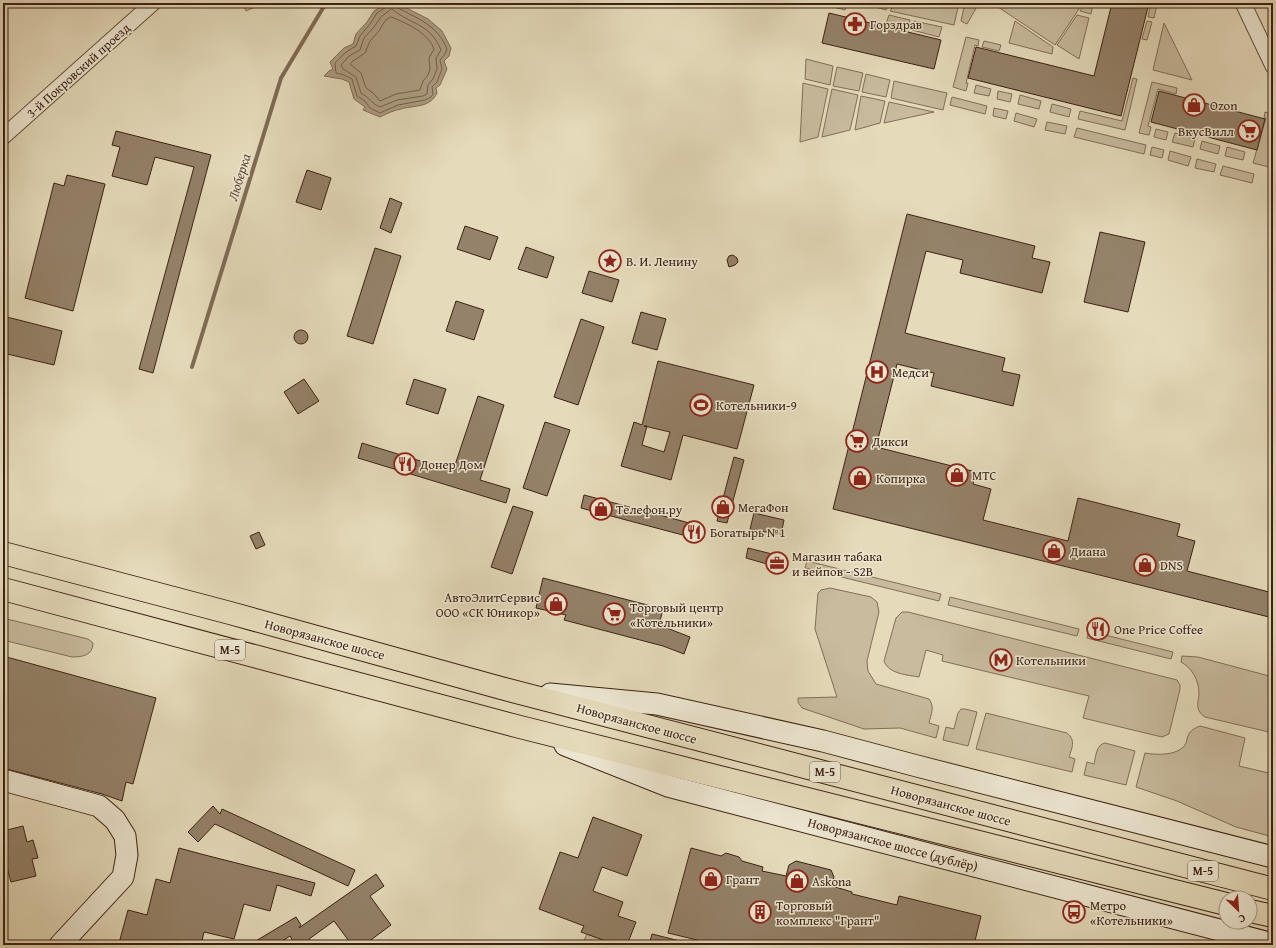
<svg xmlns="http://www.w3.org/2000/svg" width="1276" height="948" font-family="'Gentium Book Plus',serif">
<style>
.green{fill:#c8bb9e;stroke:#826e58}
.water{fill:#ac9c82;stroke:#7f6b56}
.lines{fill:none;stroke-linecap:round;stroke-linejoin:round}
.shore{stroke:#745e4a;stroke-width:1}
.stream{stroke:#7f6b56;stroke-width:4}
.building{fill:#94826a;stroke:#3c2113;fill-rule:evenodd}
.street-casing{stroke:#66503d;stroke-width:17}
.secondary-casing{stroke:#3c2113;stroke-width:23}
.highway-casing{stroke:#3c2113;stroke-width:24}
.street{stroke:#eee8d3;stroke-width:15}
.secondary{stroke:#eee8d3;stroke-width:21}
.highway{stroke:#e5dbbb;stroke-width:22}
.labels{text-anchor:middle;stroke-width:3;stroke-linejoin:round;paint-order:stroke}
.shield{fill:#eee8d3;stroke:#715d4d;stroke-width:1}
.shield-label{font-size:12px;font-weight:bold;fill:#3c2113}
.poi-label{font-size:13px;fill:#3c2113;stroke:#eee8d3;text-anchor:start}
.street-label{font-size:13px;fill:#3c2113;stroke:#eee8d3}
.water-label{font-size:14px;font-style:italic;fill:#634c3a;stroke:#eee8d3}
</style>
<rect width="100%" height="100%" fill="#e5dbbb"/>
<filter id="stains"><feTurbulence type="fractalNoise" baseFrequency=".005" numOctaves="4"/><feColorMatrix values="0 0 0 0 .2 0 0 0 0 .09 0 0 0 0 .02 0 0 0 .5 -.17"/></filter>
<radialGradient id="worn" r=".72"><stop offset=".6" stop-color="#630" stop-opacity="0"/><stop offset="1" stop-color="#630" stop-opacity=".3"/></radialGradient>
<!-- green -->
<path class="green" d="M242,3H264L246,11Z
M817,3H844L847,4L845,10Z
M861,3H890L886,10Z
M895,3H959L954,25L890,11Z
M965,3H979L967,24L961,21Z
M992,3H1083L1055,45Z
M1085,3H1093L1091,14L1080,11Z
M1151,3L1157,5L1154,18L1148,17Z
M889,15L910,20L908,30L886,24Z
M1077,15L1089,18L1079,59L1057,45Z
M914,21L942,27L939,37L912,30Z
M1015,21L1053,47L1052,54L1009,43Z
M1147,21L1152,22L1147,40L1142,39Z
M1164,23L1192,80L1153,70Z
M966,37L979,40L978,46L975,45L966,83H968L966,91L953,87Z
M984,41L1001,45L999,51L982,47Z
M806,59L833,66L830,85L805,79Z
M837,67L863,73L859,91L833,86Z
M866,74L890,80L886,97L862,92Z
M1133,78L1137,79L1125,130L1078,119L1080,111L1122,121Z
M894,81L947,93L943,110L891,98Z
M1152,82L1177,88L1176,94L1158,89L1148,126L1151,127L1149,135L1139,133Z
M803,83L828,89L818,137L800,142Z
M976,85L991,89L989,96L974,93Z
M832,89L858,95L850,130L822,137Z
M998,91L1012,94L1010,102L997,99Z
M1020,95L1041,101L1039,109L1018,104Z
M861,96L885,101L880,123L855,130Z
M952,97L987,106L985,114L950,105Z
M889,102L934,112L884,123Z
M1052,104L1071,109L1069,117L1050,112Z
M994,108L1008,111L1006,119L993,116Z
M1265,112L1273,114V168L1253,163L1266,118H1264Z
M1016,113L1037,119L1034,127L1014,121Z
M1047,122L1067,126L1065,134L1045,130Z
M1077,128L1146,145L1144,154L1074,137Z
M1156,129L1168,132L1166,140L1154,137Z
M1175,133L1195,139L1193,147L1172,142Z
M1202,141L1220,146L1218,154L1200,149Z
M1152,147L1164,150L1162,158L1150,155Z
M1227,147L1245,152L1243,160L1225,156Z
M1170,151L1191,157L1188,166L1168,160Z
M1197,159L1216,164L1214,172L1195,168Z
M1223,166L1254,174L1252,183L1220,175Z
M807,561L941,594L939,601L805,568Z
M830,588L871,597L877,602L879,612L867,661L868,671L876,684L929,699C935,707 931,714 929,723L939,726L936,738L900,728L864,729L802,708L798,702V698L837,697L815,629L818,593L821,590Z
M950,597L1079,629L1077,636L948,605Z
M902,612H908L1177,680L1180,685V689L1169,734L1162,737L1083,718L1089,696L942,661L943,655L926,650L919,677C908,675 888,674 884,661L896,618Z
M3,618L88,639L93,643C93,655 83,657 72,657L3,640Z
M1089,631L1173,652L1171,659L1087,638Z
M1182,656L1198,657L1273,677V733L1205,717C1195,710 1198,704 1199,694C1199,680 1192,668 1181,662Z
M961,709H965L977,712L968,746L943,740L946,727L954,729L958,713Z
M986,713L1067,733C1076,740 1072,748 1069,757L1075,759L1072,772L976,749Z
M1200,726L1245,738L1239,766L1273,774V837L1236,827L1177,801L1136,787L1145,753C1156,755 1177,756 1185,745C1186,744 1187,740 1187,739C1189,731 1193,729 1200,726Z
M1105,743L1135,751L1126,785L1084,775L1087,762L1094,764C1096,756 1096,745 1105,743Z
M587,934L612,943L611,945H582Z"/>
<!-- water -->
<path class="water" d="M397,3L428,19L442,31L451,48L449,56L444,61L447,69L440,85L436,88L437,93C430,108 415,105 401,109C394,110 386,114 380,117L363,110L365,107L354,99L349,82L342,79L324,76L329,71L333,69L330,62L344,48L353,44L356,34L367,22L374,11L385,4Z"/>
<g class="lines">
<!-- shore -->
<path class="shore" d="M387,3L386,7L377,13L370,24L360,36L356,46L346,52L335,63L336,73L344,75L352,79L357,96L365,101L370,108L380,113L398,105L425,100L431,97L433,94L432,87L437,82L442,69L440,60L445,54L447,49C438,26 419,19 398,8L396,3
M392,9C411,25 430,23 441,50L436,58L437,69L433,79L428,85L427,94L423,96L397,100L380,107C372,104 369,97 361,93L356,77L343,69L341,65L349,56L360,50L364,38L374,27L381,17Z
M391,17C407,23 428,33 434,49L429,58L430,69L428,75L423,81L420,90L396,94L380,101L373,93L366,88L361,73L350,64L353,61L365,53L370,41L379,31L385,21Z"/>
<!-- stream -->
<path class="stream" d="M378,3L382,5
M192,367L281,78L326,3"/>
</g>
<!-- building -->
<path class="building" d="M1112,3H1149L1121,116L968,78L976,47L1094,76Z
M829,13L941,40L934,69L822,43Z
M1159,91L1265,119L1257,150L1151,122Z
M116,131L211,155L153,373L139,369L194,167L155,157L147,185L112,176L120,147L112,145Z
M307,170L331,178L321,210L296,202Z
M67,175L105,184L73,311L25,298L54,183L64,186Z
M390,198L402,203L391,233L380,228Z
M907,214L1035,246L1032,258L1050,262L1042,293L960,273L963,260L926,251L905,333L1005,358L1002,371L1020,375L1013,406L931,386L934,373L897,364L876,447L976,472L973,484L991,489L983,520L1068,541L1078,498L1180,524L1177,536L1195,541L1187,571L1273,593V618L833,509Z
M465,226L498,237L490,260L457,249Z
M1100,232L1145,242L1128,312L1084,302Z
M526,247L554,257L547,278L518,269Z
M375,248L401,256L373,344L347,336Z
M733,255L737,258L738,262L735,265L729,267L727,260L729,256Z
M589,271L619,280L612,302L582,293Z
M456,301L484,310L474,340L446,331Z
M641,312L666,319L657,350L632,343Z
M3,316L62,331L54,365L3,353Z
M581,319L604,327L578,405L554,397Z
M294 337a7 7 0 1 1 14 0a7 7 0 1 1-14 0Z
M658,361L754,385L737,449L683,435L671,480L621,466L634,422L642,425ZM644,426L670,432L664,452L642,445L647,426Z
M304,379L319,401L298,414L284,392Z
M414,379L446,389L438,414L406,404Z
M478,396L504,405L480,480L510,489L506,503L358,458L362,443L453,471Z
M545,422L570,430L547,496L523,488Z
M734,457L744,460L727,523L717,521Z
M584,495L697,525L694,538L581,508Z
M513,506L533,512L512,574L491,567Z
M754,513L784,520L781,535L750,529Z
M259,532L265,545L256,549L250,536Z
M748,548L784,557L781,568L746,558Z
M543,578L663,609L659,625L690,637L684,654L663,646L564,620L566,615L536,608Z
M3,656L156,698L133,784L126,782L122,801L102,794L3,768Z
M213,806L220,814L222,809L355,870L348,886L215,824L198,842L188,832Z
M593,817L642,835L627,876L602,867L593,891L623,902L618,916L636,922L627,945H617L581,932L584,926L539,909L560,852L578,858Z
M23,826L27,842L33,840L38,858L32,859L36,876L11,882L7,868L3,869V831Z
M179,848L201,854L315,883L311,896L277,885L270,911L244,904L234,939L204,932L201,945H125L119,943L128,910L147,915L156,879L170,883Z
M691,848L721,856L726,853L739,857L742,861L763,867L762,871L786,876L789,865L796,861L831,870L834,877L832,886L852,892V894L897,905L899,896L981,916L974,945H718L668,933Z
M376,874L384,886L370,896L391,925L364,945H352L334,921L309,939L312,945H295L290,936L276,945H249L296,917L301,925L299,928Z
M652,934L680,941L679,945H649Z"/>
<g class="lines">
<!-- street casing -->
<g class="street-casing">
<path id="street" d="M1243,3L1273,66
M3,137L153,3"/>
</g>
<!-- secondary casing -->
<g class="secondary-casing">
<path id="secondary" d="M550,694L657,704L823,741L917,766L1273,857
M565,745L668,786L1273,944
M3,780L99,806L115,820L125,836L127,855L123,877L60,945"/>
</g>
<!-- highway casing -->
<g class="highway-casing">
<path id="highway" d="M3,553L230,613L501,688L1273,889
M3,589L520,727L1226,904
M1250,911L1273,916"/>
</g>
<!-- street -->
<use href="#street" class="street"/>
<!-- secondary -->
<use href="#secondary" class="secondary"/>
<!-- highway -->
<use href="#highway" class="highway"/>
</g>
<!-- icons -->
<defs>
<g id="pharmacy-ring" transform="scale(1.15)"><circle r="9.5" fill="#eee8d3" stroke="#8f2418" stroke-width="1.5"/><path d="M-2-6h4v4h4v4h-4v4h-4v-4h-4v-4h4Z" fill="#8f2418"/></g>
<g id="shop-ring" transform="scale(1.15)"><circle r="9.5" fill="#eee8d3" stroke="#8f2418" stroke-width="1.5"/><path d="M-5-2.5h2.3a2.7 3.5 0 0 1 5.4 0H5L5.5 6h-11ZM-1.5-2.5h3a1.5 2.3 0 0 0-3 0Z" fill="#8f2418"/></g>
<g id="supermarket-ring" transform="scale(1.15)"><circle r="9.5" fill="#eee8d3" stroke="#8f2418" stroke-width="1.5"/><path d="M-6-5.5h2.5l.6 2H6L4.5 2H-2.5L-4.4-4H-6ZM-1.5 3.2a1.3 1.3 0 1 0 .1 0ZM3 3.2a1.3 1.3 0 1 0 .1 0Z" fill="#8f2418"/></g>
<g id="sight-ring" transform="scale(1.15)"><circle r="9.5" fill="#eee8d3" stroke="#8f2418" stroke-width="1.5"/><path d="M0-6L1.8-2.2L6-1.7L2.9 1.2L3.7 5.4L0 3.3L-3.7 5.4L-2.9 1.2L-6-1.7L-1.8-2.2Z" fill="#8f2418"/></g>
<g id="hospital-ring" transform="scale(1.15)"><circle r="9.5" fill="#eee8d3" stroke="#8f2418" stroke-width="1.5"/><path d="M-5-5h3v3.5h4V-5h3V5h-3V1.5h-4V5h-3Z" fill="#8f2418"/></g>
<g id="stadium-ring" transform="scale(1.15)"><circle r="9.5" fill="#eee8d3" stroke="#8f2418" stroke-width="1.5"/><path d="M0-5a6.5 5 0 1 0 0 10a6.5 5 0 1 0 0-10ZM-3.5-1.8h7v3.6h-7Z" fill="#8f2418"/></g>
<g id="restaurant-ring" transform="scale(1.15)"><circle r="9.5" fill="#eee8d3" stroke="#8f2418" stroke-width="1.5"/><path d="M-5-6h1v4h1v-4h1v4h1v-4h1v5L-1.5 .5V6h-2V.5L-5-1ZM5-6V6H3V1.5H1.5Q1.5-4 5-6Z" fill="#8f2418"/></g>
<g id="office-ring" transform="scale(1.15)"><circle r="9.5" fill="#eee8d3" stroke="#8f2418" stroke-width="1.5"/><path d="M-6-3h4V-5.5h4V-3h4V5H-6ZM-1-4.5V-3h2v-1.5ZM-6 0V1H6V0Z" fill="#8f2418"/></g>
<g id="metro-ring" transform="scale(1.15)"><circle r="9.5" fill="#eee8d3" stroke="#8f2418" stroke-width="1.5"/><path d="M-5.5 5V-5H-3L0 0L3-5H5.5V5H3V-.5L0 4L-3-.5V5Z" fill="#8f2418"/></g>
<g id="building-ring" transform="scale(1.15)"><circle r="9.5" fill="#eee8d3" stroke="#8f2418" stroke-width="1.5"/><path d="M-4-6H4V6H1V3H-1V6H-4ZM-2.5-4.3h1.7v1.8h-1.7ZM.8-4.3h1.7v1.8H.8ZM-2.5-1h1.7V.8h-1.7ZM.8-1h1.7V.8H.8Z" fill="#8f2418"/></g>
<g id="bus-ring" transform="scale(1.15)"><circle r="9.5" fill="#eee8d3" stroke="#8f2418" stroke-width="1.5"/><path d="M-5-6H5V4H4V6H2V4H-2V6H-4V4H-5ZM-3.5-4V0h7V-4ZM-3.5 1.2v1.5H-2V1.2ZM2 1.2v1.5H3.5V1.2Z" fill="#8f2418"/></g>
</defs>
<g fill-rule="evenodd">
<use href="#pharmacy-ring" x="855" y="24"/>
<use href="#shop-ring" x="1194" y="105"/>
<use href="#supermarket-ring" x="1249" y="131"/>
<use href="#sight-ring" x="610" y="261"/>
<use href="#hospital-ring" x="877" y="372"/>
<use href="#stadium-ring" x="701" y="405"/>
<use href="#supermarket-ring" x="857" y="441"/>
<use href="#restaurant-ring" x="405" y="464"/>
<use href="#shop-ring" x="957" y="475"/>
<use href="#shop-ring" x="860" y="478"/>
<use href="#shop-ring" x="723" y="507"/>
<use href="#shop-ring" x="601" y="509"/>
<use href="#restaurant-ring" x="694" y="532"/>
<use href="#shop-ring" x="1054" y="551"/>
<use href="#office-ring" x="777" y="563"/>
<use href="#shop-ring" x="1145" y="565"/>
<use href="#shop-ring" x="556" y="604"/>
<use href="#supermarket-ring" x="614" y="614"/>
<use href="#restaurant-ring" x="1098" y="629"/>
<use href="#metro-ring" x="1001" y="660"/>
<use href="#shop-ring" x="711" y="879"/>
<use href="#shop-ring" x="797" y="881"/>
<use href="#building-ring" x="760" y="912"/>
<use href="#bus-ring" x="1074" y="912"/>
</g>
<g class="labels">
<!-- shield labels -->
<g class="shield">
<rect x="215" y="640" width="30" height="20" rx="3"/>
<rect x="810" y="762" width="30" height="20" rx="3"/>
<rect x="1188" y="861" width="30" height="20" rx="3"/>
</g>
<g class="shield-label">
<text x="230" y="654">М-5</text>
<text x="825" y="776">М-5</text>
<text x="1203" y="875">М-5</text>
</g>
<!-- poi labels -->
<g class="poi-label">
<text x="870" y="29">Горздрав</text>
<text x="1210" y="110">Ozon</text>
<text x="1234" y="136" text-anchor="end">ВкусВилл</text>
<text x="626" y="266">В. И. Ленину</text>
<text x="892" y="377">Медси</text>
<text x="716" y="410">Котельники-9</text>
<text x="872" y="446">Дикси</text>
<text x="420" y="469">Донер Дом</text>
<text x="972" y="480">МТС</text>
<text x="876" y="483">Копирка</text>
<text x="738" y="512">МегаФон</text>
<text x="616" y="514">Телефон.ру</text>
<text x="710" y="537">Богатырь №1</text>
<text x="1070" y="556">Диана</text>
<text x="792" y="561">Магазин табака<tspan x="792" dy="15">и вейпов - S2B</tspan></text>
<text x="1160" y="570">DNS</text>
<text x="540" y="602" text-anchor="end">АвтоЭлитСервис<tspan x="540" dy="15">ООО «СК Юникор»</tspan></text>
<text x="630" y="612">Торговый центр<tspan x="630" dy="15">«Котельники»</tspan></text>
<text x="1114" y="634">One Price Coffee</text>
<text x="1016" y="665">Котельники</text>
<text x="726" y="884">Грант</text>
<text x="812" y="886">Askona</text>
<text x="776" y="910">Торговый<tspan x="776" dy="15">комплекс "Грант"</tspan></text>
<text x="1090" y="910">Метро<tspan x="1090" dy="15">«Котельники»</tspan></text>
</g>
<!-- street labels -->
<g class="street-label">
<text transform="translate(78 70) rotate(-42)" y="5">3-й Покровский проезд</text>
<text transform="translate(325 639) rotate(15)" y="5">Новорязанское шоссе</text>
<text transform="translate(637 723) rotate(15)" y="5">Новорязанское шоссе</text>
<text transform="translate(951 805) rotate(15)" y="5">Новорязанское шоссе</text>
<text transform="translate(893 844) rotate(15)" y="5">Новорязанское шоссе (дублёр)</text>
</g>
<!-- water labels -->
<g class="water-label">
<text transform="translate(239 177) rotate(-73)" y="5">Люберка</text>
</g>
</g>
<!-- margin -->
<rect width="1276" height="948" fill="none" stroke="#e5dbbb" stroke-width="16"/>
<rect x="4" y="4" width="1268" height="940" fill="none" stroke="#3c2113" stroke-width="2"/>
<rect x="8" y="8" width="1260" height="932" fill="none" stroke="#3c2113"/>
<!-- north arrow -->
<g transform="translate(1238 910) rotate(155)"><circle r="19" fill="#eee8d3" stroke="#a79886"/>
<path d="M0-3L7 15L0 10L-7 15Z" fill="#8f2418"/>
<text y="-6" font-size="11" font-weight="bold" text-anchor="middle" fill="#3c2113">С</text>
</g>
<rect width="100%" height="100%" filter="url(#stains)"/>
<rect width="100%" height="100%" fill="url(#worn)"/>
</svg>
